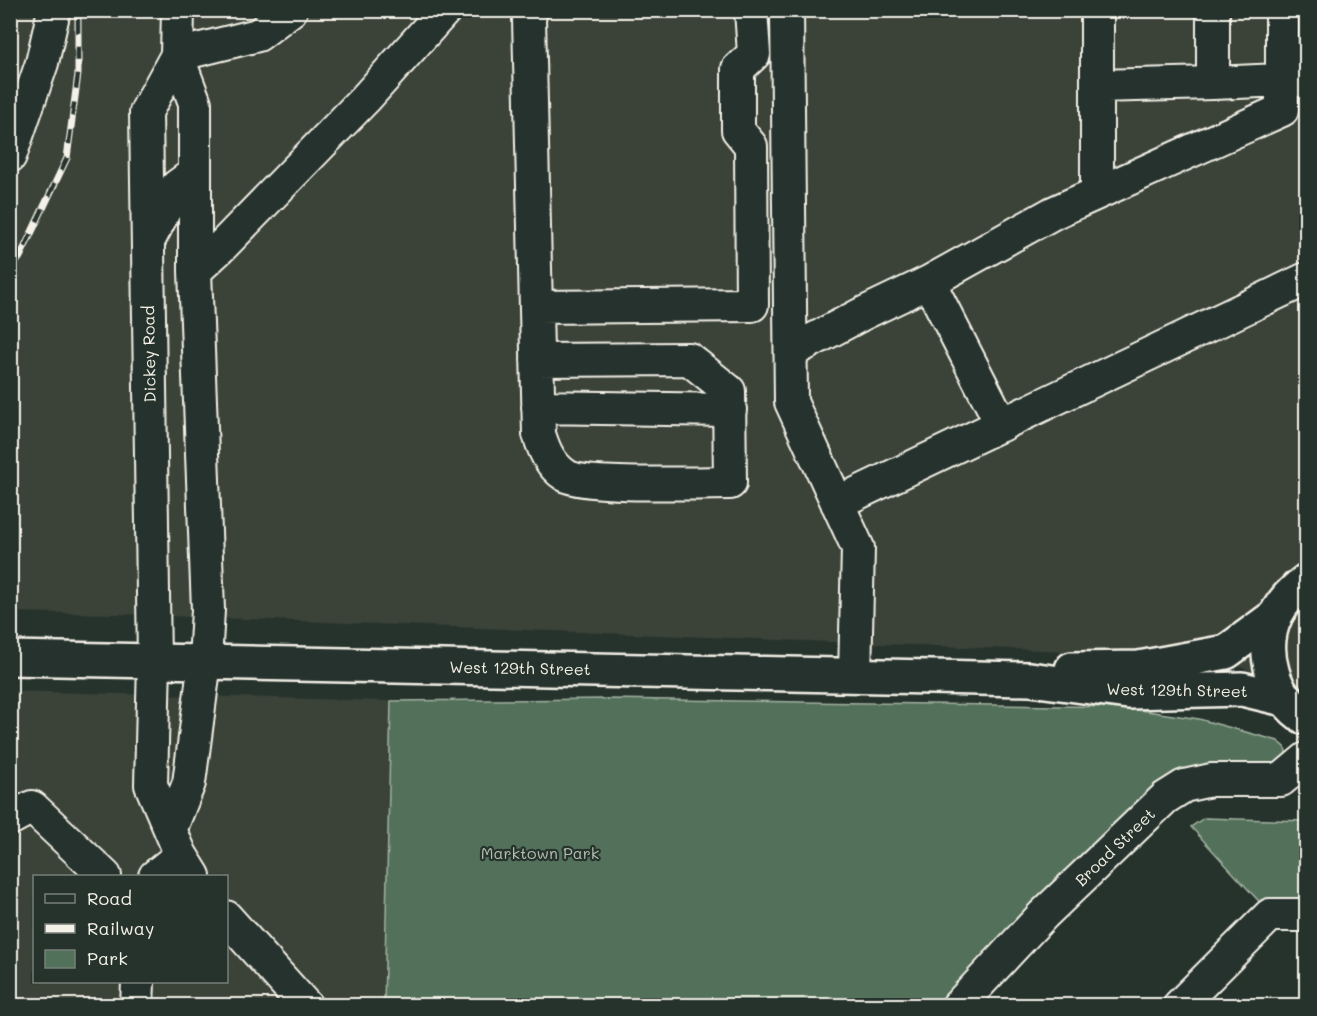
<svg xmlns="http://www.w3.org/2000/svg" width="1317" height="1016" font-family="Mali,sans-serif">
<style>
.built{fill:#3a4338;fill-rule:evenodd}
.green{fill:#52715a;stroke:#a3b1a1;stroke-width:1.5}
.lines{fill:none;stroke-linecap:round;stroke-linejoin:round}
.minor-casing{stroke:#f4f1e8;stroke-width:36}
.major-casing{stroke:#f4f1e8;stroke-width:38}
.minor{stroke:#26332d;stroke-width:32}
.major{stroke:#26332d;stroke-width:33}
.rail-casing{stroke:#f4f1e8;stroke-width:7}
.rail{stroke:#26332d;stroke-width:4.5;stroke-dasharray:14;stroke-linecap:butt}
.labels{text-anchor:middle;stroke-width:4.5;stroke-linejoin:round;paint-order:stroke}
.street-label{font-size:16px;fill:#f4f1e8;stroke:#26332d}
.park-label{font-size:16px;fill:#b3beaf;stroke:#26332d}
</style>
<rect width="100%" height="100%" fill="#26332d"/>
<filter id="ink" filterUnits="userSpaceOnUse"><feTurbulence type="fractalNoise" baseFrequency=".0167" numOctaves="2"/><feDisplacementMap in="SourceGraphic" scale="12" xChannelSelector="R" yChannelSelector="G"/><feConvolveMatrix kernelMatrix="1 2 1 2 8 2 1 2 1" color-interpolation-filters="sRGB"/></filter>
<g filter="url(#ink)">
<!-- built -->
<path class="built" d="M11,11H1306V695L1218,657L119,614L11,612Z
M11,691L391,701L384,1005L11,1006ZM34,876H226V982H34Z"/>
<!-- green -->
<path class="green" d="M607,699L1120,707L1199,719L1278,741L1285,747L1288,763L1166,783L941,1005L384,1006L391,701Z
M1204,818L1306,821V922L1277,921L1191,827Z"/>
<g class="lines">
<!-- minor casing -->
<g class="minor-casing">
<path id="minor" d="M531,10L529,19L539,434C544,450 550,465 565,475C582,487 702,483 730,483L729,391L689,359L537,360
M787,10L791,402L858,548L855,675
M1097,10V193
M177,55L146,112L154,661L151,785L181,855L194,876
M177,55L258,35L291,10
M1213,83L1282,80V10
M1097,86L1213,83V10
M10,156L42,63L54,10
M149,240L177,186L195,173
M195,271L222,246L366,98L445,10
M929,282L1002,425
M536,307L752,305L751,146L738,130V69L754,54L751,10
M792,351L862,314L929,282L1053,213L1282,110V80H1306
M538,407L730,410
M837,503L1306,279
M10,819L32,807L105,876
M171,828L189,783L205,661L208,610L195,271V103L177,55L178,10
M155,876L181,855
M226,917L306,1006
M137,1006L138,982
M958,1006L1043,915L1165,798L1184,786L1211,780H1281L1306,759
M1179,1006L1270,915H1306"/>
</g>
<!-- major casing -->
<g class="major-casing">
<path id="major" d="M1306,581C1294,590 1283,600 1276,615C1259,649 1273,699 1306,718
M10,658L1030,679L1128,692L1242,689L1288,700
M1072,669L1139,668L1226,652L1275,616"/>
</g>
<!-- minor -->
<use href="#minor" class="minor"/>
<!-- major -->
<use href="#major" class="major"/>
<!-- rail casing -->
<g class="rail-casing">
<path id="rail" d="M10,270L20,257L67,158L78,74V10"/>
</g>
<!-- rail -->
<use href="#rail" class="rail"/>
</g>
</g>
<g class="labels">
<!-- street labels -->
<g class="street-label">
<text transform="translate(149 354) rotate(-91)" y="6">Dickey Road</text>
<text transform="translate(520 668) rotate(1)" y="6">West 129th Street</text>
<text transform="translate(1177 690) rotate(1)" y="6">West 129th Street</text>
<text transform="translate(1115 847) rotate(-44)" y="6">Broad Street</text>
</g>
<!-- park labels -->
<g class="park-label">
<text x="540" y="859">Marktown Park</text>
</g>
</g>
<!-- margin -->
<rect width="1317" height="1016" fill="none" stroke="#26332d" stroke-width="36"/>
<rect x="18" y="18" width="1281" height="980" fill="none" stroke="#f4f1e8" stroke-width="2" filter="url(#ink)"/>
<!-- legend -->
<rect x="33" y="875" width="195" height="108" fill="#26332d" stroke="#787f78" stroke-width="1.5"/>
<rect x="45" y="894" width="30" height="9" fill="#26332d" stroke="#787f78" stroke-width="1.5"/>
<text x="87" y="905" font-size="18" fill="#f4f1e8">Road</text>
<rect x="45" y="924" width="30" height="9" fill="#f4f1e8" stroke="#787f78" stroke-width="1.5"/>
<text x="87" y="935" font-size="18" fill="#f4f1e8">Railway</text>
<rect x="45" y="950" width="30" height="18" fill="#52715a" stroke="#787f78" stroke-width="1.5"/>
<text x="87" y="965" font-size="18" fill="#f4f1e8">Park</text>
</svg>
